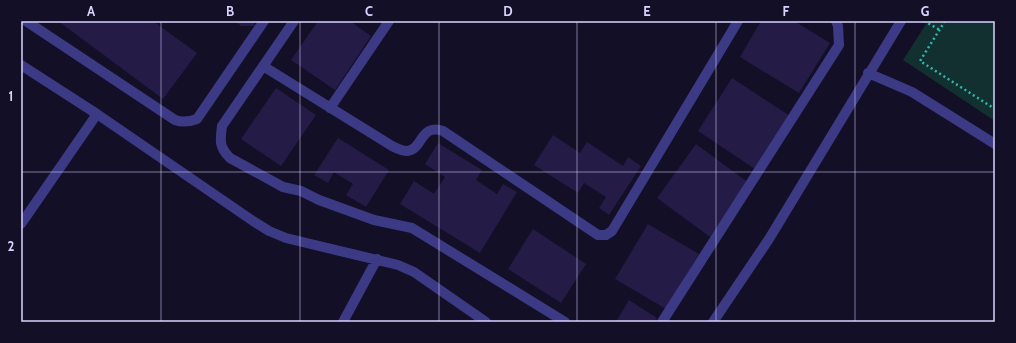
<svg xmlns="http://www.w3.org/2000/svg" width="1016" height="343" font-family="Cabin,sans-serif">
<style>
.green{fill:#12302f}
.building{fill:#241b47}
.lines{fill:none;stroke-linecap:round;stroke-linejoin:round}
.path{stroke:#2fb8b0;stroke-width:2.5;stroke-dasharray:2 3;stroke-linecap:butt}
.minor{stroke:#3d3a85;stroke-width:10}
.grid{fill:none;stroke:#d9d4ff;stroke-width:1;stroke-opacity:0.55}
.neatline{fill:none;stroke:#d9d4ff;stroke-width:1.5}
.grid-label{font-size:13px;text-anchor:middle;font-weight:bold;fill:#d9d4ff}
</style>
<rect width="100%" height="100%" fill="#130f26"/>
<!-- green -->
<path class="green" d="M928,21H995V121L903,60Z"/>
<!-- building -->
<path class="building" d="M58,21H153L197,53L163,99Z
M235,21H255L254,26H241Z
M318,21H350L371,36L335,90L291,60Z
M761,21H794L830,43L799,93L740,57Z
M732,78L790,116L755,169L698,131Z
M276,88L316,115L281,166L241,139Z
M553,135L580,153L587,142L623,166L628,157L641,166L609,215L599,208L606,197L584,183L578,193L534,165Z
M338,138L389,170L366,207L346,195L353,184L334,172L328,183L314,175Z
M438,143L482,170L476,180L497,194L503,184L517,192L480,253L400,204L414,181L434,194L445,177L425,164Z
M696,144L749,183L710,237L657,198Z
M648,224L699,254L666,309L615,279Z
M533,229L586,264L561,303L508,269Z
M629,300L657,318L654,322H616Z"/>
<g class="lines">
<!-- path -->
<path class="path" d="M924,21L940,30
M945,21L920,61L995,109"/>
<!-- minor -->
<path class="minor" d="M26,21L175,120C183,123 189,122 197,119L264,21
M294,21L222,126C220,141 219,147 230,158L283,187L301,191L319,200L374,220L412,228L565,322
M21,65L97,114L253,221L269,231L286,238L398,265L414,272L486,322
M263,66L392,146C396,148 401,151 407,151C423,150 420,123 443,131L598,235H606L612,231L738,21
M868,73L912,92L995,144
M330,108L389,21
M21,224L97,114
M343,322L377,259
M662,322L839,45L838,26L836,21
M713,322L769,239L901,21"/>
</g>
<!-- grid -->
<path class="grid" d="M161,21V322M300,21V322M439,21V322M577,21V322M716,21V322M855,21V322M21,172H995"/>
<!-- border -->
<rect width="1016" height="343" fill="none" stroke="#130f26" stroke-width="44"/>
<rect x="22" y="22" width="972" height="299" class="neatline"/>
<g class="grid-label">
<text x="91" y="16">A</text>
<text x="230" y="16">B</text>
<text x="369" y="16">C</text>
<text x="508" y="16">D</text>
<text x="647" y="16">E</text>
<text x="786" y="16">F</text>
<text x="925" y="16">G</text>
<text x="11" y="101">1</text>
<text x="11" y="251">2</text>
</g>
</svg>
